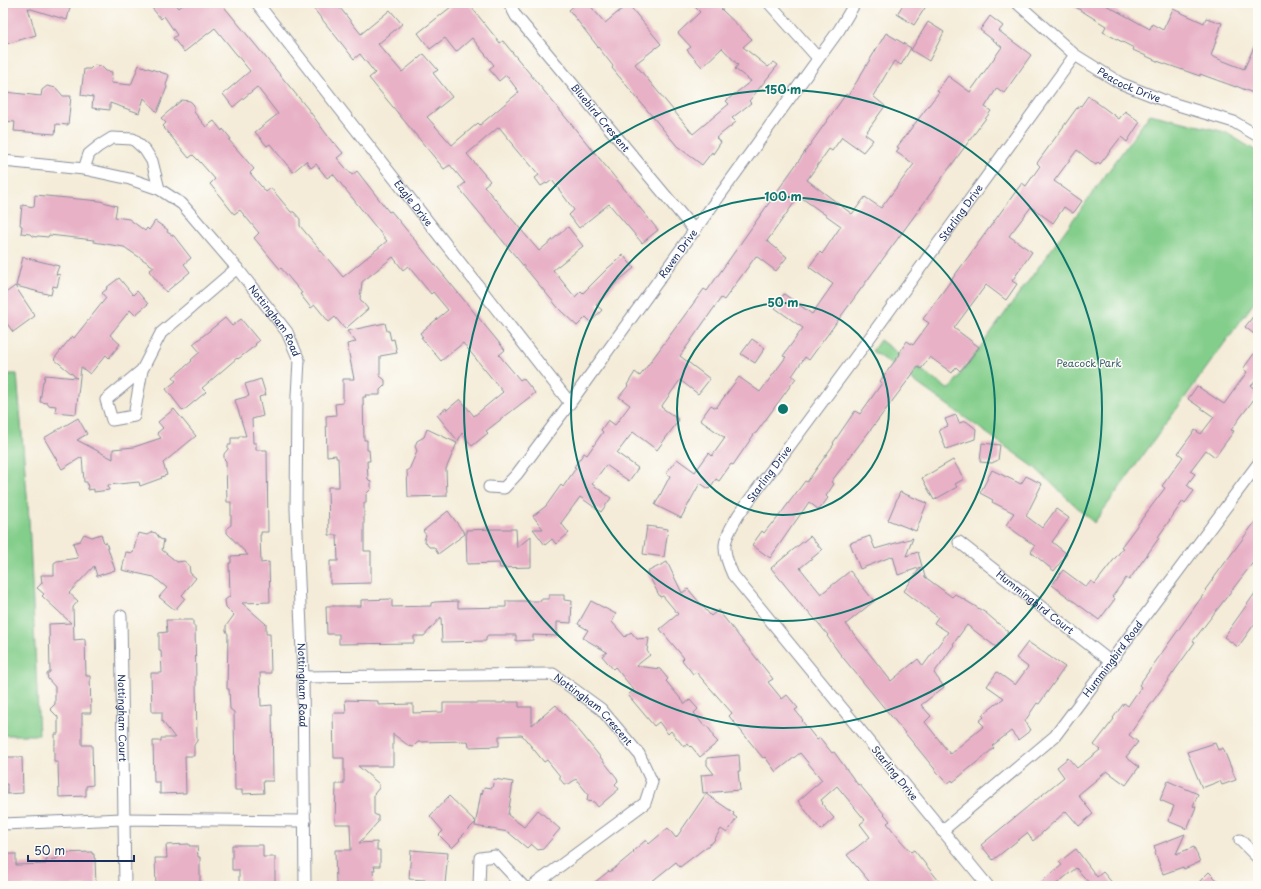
<svg xmlns="http://www.w3.org/2000/svg" width="1261" height="889" font-family="'Playpen Sans',sans-serif">
<style>
.green{fill:#84ce8b;stroke:#507e74}
.building{fill:#e8b1c6}
.lines{fill:none;stroke-linecap:round;stroke-linejoin:round}
.street-casing{stroke:#888e9b;stroke-width:13}
.street{stroke:#fff;stroke-width:11}
.ring{fill:none;stroke:#0f766e;stroke-width:2}
.labels{text-anchor:middle;stroke-width:3;stroke-linejoin:round;paint-order:stroke}
.street-label{font-size:10px;fill:#1b2f5e;stroke:#fdfcf7}
.park-label{font-size:10px;fill:#3a5f6c;stroke:#fdfcf7}
.centre{fill:#0f766e;stroke:#fdfcf7;stroke-width:2}
.ring-label{font-size:12px;text-anchor:middle;font-weight:bold;fill:#0f766e;stroke:#fdfcf7;stroke-width:3;stroke-linejoin:round;paint-order:stroke}
</style>
<rect width="100%" height="100%" fill="#fdfcf7"/>
<filter id="ink" filterUnits="userSpaceOnUse"><feTurbulence type="fractalNoise" baseFrequency=".025" numOctaves="2"/><feDisplacementMap in="SourceGraphic" scale="8" xChannelSelector="R" yChannelSelector="G"/><feConvolveMatrix kernelMatrix="1 2 1 2 8 2 1 2 1" color-interpolation-filters="sRGB"/></filter>
<filter id="wash" filterUnits="userSpaceOnUse"><feTurbulence type="fractalNoise" baseFrequency=".012" numOctaves="4" result="noise"/><feDisplacementMap in="SourceGraphic" scale="16" xChannelSelector="R" yChannelSelector="G"/><feGaussianBlur stdDeviation="0.9" result="paint"/><feColorMatrix in="noise" values="0 0 0 0 0 0 0 0 0 0 0 0 0 0 0 0 0 1.4 0 .05"/><feComposite in="paint" operator="in"/></filter>
<g filter="url(#wash)">
<rect width="100%" height="100%" fill="#f4ecd8"/>
<!-- green -->
<path class="green" d="M1150,114L1225,132L1258,152V297L1094,523L1034,467L872,351L880,340L949,390Z
M3,374H17L29,518L39,735H3Z"/>
<g id="blocks">
<!-- building -->
<path class="building" d="M8,3H71L67,20L28,8L36,35L3,45V5Z
M159,3H175L179,8L185,3H221L308,109L333,143L334,142L343,153L337,158L352,175L357,171L389,212L391,211L505,350L499,355L520,380L523,378L535,393L486,431L488,433L472,446L462,433L458,441L437,415L446,408L447,410L460,399L474,416L503,392L463,343L441,361L421,337H423L420,333L448,310L433,292L431,294L408,266L403,270L393,257L362,282L360,299L368,309L345,329L335,317L329,322L315,305L311,308L300,294L302,293L281,268L280,269L254,238L259,233L240,210L234,214L210,184L215,179L200,162L193,155L189,158L164,128H165L163,126L166,123L161,118L182,100L190,101L194,105V112L206,127L214,121L222,131L223,129L231,139L229,140L254,169L250,173L266,192L271,188L291,212H294L300,219V226L343,277L387,241L333,174L327,178L316,164L311,168L306,161L293,172L270,144L267,146L255,132L278,114L257,87L233,107L223,94L250,71L215,28L184,52L173,38L177,35L164,16L161,19L152,8Z
M309,3H336L361,34L390,10L402,24L378,44L402,72L424,54L438,70L433,73L452,97L427,117L452,145L478,123L480,125L519,92L506,75L499,81L489,69L494,65L472,38L456,52L445,38L430,49L418,33L456,3H468L500,43L503,41L658,230L642,243L609,204L579,228L569,215L574,210L552,180L547,184L546,183L541,186L535,178L539,175L524,157L523,158L512,145L513,144L499,127L467,154L490,181L484,186L539,251L568,227L583,246L553,270L575,297L581,291L583,293L608,268L623,255L634,268L617,282L596,305L602,310L591,322L586,317L577,326L560,310L459,188L465,183L450,165L444,169L369,78L375,73L360,54L354,59Z
M577,3H588L605,23L628,4L661,44L635,64L693,134L729,104L726,101L751,81L735,69L738,65L722,48L702,67L687,50L691,47L678,33L700,12L691,3H728L721,9L752,39L743,47L768,67L774,62L778,65L749,101L751,103L732,118L736,122L716,138L721,142L713,154L712,152L702,165L677,146L612,68L613,66L569,10Z
M904,3H928L914,25L897,14Z
M1069,3H1102L1150,29L1152,24L1163,30L1173,9L1204,23L1206,18L1222,23L1211,56L1244,69L1258,38V95L1236,86V87L1200,74V76L1157,61L1133,50L1134,48L1103,32L1106,26Z
M990,16L1003,26L999,31L1031,55L1004,93L997,88L985,107L991,111L809,360L805,357L792,376L796,378L756,433H755L733,465L731,464L719,481L716,479L709,489L700,483L681,518L655,505L670,476L666,473L677,459L695,472L709,453L712,456L725,438L700,420L711,405L716,408L739,377L760,392L786,357L783,356L803,328L775,308L784,294L812,314L833,284L809,267L820,252L822,254L841,226L799,196L767,241L787,257L776,271L756,256L724,300L721,298L680,356L710,379L698,394L680,380L661,407L679,420L657,450L633,432L617,453L638,468L629,481L606,465L592,484L611,498L601,512L580,497L561,523L569,533L556,544L552,539L545,545L533,529H543L533,516L546,506L561,485L563,487L576,468L574,467L584,453L587,455L603,432L601,430L608,420L615,425L630,405L619,397L628,386L627,385L635,372L640,376L704,289L707,291L814,139L846,94L848,96L886,33L911,48L901,65L894,61L873,96L885,106L865,134L873,140L863,152L842,137L832,151L829,149L807,180L852,214L865,197L881,208L914,164L896,152L899,148L897,147L939,92L937,91L948,76L970,92L1002,47L980,30Z
M928,22L944,32L929,61L911,50Z
M94,65L101,66L106,71L112,72L111,83L131,85L139,65L169,75L166,85L167,87L157,112L144,98L139,113L110,103V110L92,108L93,97L81,95L84,69H90Z
M47,86L56,88L63,96H71L68,125L56,124L55,134L14,131L15,122L3,121L5,92L41,96L42,90Z
M1088,96L1119,119L1125,111L1140,122L1127,142L1121,137L1100,164L1098,162L1096,165L1077,150L1054,181L1082,201L1075,211L1073,213L1064,207L1053,223L1031,207L1009,236L1032,252L1012,281L1017,284L1006,300L986,285L954,328L979,347L969,361L960,371L956,367L952,373L930,357L921,369L918,367L831,482L834,484L826,496L828,498L819,510L809,502L770,558L752,545L762,531L764,533L772,523L773,524L805,481L807,482L834,444L833,443L855,411L860,414L882,383L880,381L900,354L899,353L907,341L913,345L929,323L923,319L1022,183L1026,186L1040,166L1037,163L1079,105L1081,106Z
M35,195L100,201L117,206L115,217L129,219L145,231L147,228L149,230L155,221L168,230L167,232L174,236L191,258L184,264L190,272L166,292L149,271L154,267L124,247L94,242V240L49,235L48,237L38,236L36,237L32,236L30,234L21,233L22,226L20,225L22,205L34,207Z
M23,257L59,266L56,274L60,275L57,287L53,286L51,295L16,286Z
M119,278L133,295L137,291L148,304L135,315L130,310L110,335L120,344L109,358L106,355L90,374L81,367L76,414L55,412L56,406L48,405V403L40,402L43,381H44L45,375L77,378L54,359L72,336L74,338L106,298L102,293L107,289L106,288Z
M15,286L35,316L13,332L3,318V295Z
M1258,310V337L1245,327Z
M225,318L232,326L241,319L259,341L255,344L256,345L238,359L237,358L202,388L206,392L183,411L166,389L176,381L173,377L192,361L191,360L200,352L193,344Z
M385,323L387,331H389L391,340L394,339L397,353L380,356V376L385,380V385L380,390V395H365L366,397H363L364,440H367V450H369L370,461H367L368,479L371,482V489L366,494V503H364V551H371V583L330,584V561H338L337,535H329L328,487H339V482L338,458H336V455L327,456L326,416L336,415L335,404L343,403V379H354L347,344L356,342L347,331Z
M752,339L765,348L755,363L741,354Z
M1258,348V380L1257,379L1251,386L1258,391L1253,398L1254,399L1231,430L1234,431L1215,457L1206,450L1190,471L1195,474L1187,485L1194,491L1185,503L1183,501L1158,537L1159,538L1129,580L1126,578L1112,597L1115,599L1099,620L1052,585L1063,570L1086,587L1091,581L1095,584L1123,548L1121,547L1165,488L1162,486L1183,457L1178,453L1195,430L1201,434L1214,417L1188,399L1197,386L1224,404L1247,372L1243,369Z
M261,379L266,395L259,397L263,416L252,419L253,443H256V450H267L268,532H261V535H260L261,563L269,562L270,602L242,603L266,624V634H270L271,673H260L261,706L272,705L273,781H263L264,793L242,794V790H235L234,712L230,709L229,689H227L228,634L226,631V626L234,615L226,607L225,600L230,596L229,563H231V556L248,555L227,533V528L231,525V502H227L226,461L224,459V454L228,449V445H231V438H239V436H246L235,400L249,396L245,384Z
M174,409L196,436L163,463L167,475L161,477L162,478L140,486L139,482L108,485L109,490L94,492V489L88,490L87,482H84L82,457L62,469L44,438L78,418L87,434L77,440L113,459V449L134,447L161,438L157,433L163,428L158,422Z
M956,415L959,423L966,421L976,429L975,439L946,449L939,430L948,426L945,419Z
M427,429L457,443L446,469L447,496L408,497L407,470H409L417,451L415,446L417,441L424,437Z
M982,443L1000,445L998,460L992,463L980,462Z
M953,460L964,479L955,484L957,487L934,500L922,478Z
M992,470L1021,484L1026,476L1042,484L1026,516L1042,528L1056,509L1069,518L1052,542L1067,554L1054,571L1031,552L1035,546L1006,525L1014,513L992,502L993,500L980,493Z
M900,492L927,503L916,531L888,520Z
M448,511L465,534L438,554L434,547H429L424,540L426,535L423,531Z
M1258,518V556L1193,641L1195,642L1129,735L1138,742L1126,757L1139,767L1126,785L1107,771L1078,795L1093,814L1079,826L1066,811L1033,841L1027,833L993,860L981,845L1064,777L1057,767L1068,758L1077,768L1100,750L1094,745L1114,719L1113,718L1124,703L1128,706L1141,687L1139,685L1206,591L1205,590Z
M647,526L668,529L664,557L643,554Z
M494,529H516L517,548L531,536V567L500,568L499,563L467,564L466,530Z
M152,532L156,533L160,539L164,540L162,550L177,562L184,561L189,565L190,573L196,578L182,595L185,598L175,610L159,597L167,588L154,577L122,570L126,552L133,553L138,533L147,535Z
M84,534L92,537L101,534L104,543L106,542L115,570L97,576L94,566L69,593L78,601L73,607L74,640L85,639L86,676H90L91,713H82V745H92L93,785L86,786V796L59,797L58,762H54V745H55V734H58V717L50,709L55,704V687L48,679L47,674L50,672L49,624L71,623L42,596L44,594L37,588L42,583L41,575H54V563L57,561L78,558L73,543L80,541Z
M810,536L822,550L800,568L821,594L850,571L874,601L846,624L891,681L918,659L923,666L948,632L934,623L938,617L904,591L921,567L898,575L893,556L860,569L850,543L870,536L875,549L913,538L906,556L918,552L925,577L952,597L955,594L986,613L1008,632L996,647L967,625L953,644L954,645L934,673L944,687L921,705L931,716L925,722L950,754L984,726L979,721L984,717L982,715L1004,698L987,686L997,672L1015,685L1028,667L1016,658L1028,642L1065,667L1039,704L1037,703L1025,721L1031,730L1018,740L1011,731L992,746L994,748L953,782L952,780L947,784L840,654L827,636L828,635L814,618L807,610L806,611L771,568Z
M667,562L682,593L688,589L711,616L718,610L773,679L768,682L782,699L787,695L798,708L795,710L803,720L802,721L817,740L820,738L832,753L834,752L858,785L859,784L890,821L887,823L901,841L911,852L914,850L943,886H873L847,855L870,837L860,824L865,820L837,786L821,800L823,803L822,804L834,818L821,830L798,801L822,780L800,753L776,772L765,757L763,758L729,716L732,713L696,672L693,674L682,660L684,658L660,629L678,614L663,596L660,597L647,572Z
M1258,589V619L1238,647L1224,637Z
M549,595H564V600L572,601L571,623L557,622V636L533,635V640L516,641V635H488L486,637V641L442,642L441,617L424,636H414V643L339,644V634H327L326,606H361V600L392,599V607L431,606V603L435,602L458,601V608L506,607V601H541V599H549Z
M591,601L616,614L612,622L625,637L631,632L637,639L649,638L647,651L650,655L636,666L660,669L668,679L666,681L685,704L690,700L698,709L694,713L704,726H707L713,734V737L718,742L700,757L691,746L690,747L688,744L684,747L671,731L668,734L659,722L654,726L628,695L634,690L615,667L613,669L602,656L607,652L583,638L588,630L578,624Z
M166,620H193V626H195L197,741L194,745V756H185L186,793L160,794V782H154L153,741H161V738H175L162,721V712H152L151,673H162L161,650H159V633L167,632Z
M345,700L378,701V705L413,704V713L443,712V703H503V702H519V707H532V725L556,705L581,733L617,778L618,781L615,784L619,789L598,807L594,802L587,801L588,794L576,779L569,784H564L560,779V776L547,760L544,762L522,735L499,736V746L469,747L468,741L418,742L413,747L409,746L393,734V766H358L379,784V788L374,794V814L378,816V822L359,843L377,842V850H380V866H374L375,870H373L374,886H336L335,850H351L350,824H335L336,784H344V758H334L333,713H346Z
M1215,743L1218,750L1223,748L1236,780L1222,785L1220,781L1202,788L1187,752Z
M739,755L740,771H738L740,790L703,793L701,775L714,774L707,765V758Z
M3,757H22L23,793L7,794V784H3Z
M494,779L513,782L508,815L524,827L538,810L560,829L543,849L538,850L531,844L527,848L508,832L475,826L481,793L482,794L484,787L492,788Z
M1168,781L1198,794L1193,806L1196,807L1187,829L1168,821L1174,806L1160,800Z
M706,794L734,813L733,815L737,818L727,833L721,829L713,842L680,867L676,862L646,886H590L609,871L610,872L634,852L633,851L646,840L649,844L668,828L676,838Z
M449,796L476,822L459,839L460,840L452,848L439,835L443,831L430,816Z
M1185,834L1176,854L1194,847L1200,862L1184,869L1183,867L1163,874L1155,853L1156,852L1154,846Z
M189,844V846H197L198,857H200V886H156L155,858H167L166,845Z
M232,845H263V857H275V886H239V870H232Z
M1076,849L1097,877L1103,872L1115,886H1087L1090,884L1076,868L1054,886H1036L1062,865L1059,862Z
M411,850L448,853L445,884L426,882V880L409,879Z
M92,852V854H94V858H95L96,886H3V854H16V865L46,864V860L57,859V855H60V853Z
M1209,872L1223,886H1195Z"/>
</g>
</g>
<g filter="url(#ink)">
<use href="#blocks" fill-opacity="0" stroke="#888e9b" stroke-width="1"/>
<g class="lines">
<!-- street casing -->
<g class="street-casing">
<g id="street">
<path id="s1" d="M257,3L570,403"/>
<path id="s2" d="M509,3L516,16L695,231"/>
<path d="M769,3L818,58"/>
<path id="s3" d="M1017,3L1075,55L1120,83L1168,102L1234,122L1258,136"/>
<path id="s4" d="M3,161L84,169L130,179L159,189L182,204L237,268L287,332L299,360L297,396L296,509L303,677L305,886"/>
<path d="M84,169L89,154L99,146L112,138L133,139L145,150L152,161L159,189"/>
<path d="M142,370L106,400L112,420L134,416L142,370L161,333L237,268"/>
<path id="s5" d="M489,487L504,488L517,474L570,403L839,30L855,3"/>
<path id="s6" d="M959,542L1111,662"/>
<path id="s7" d="M121,616L125,886"/>
<path id="s8" d="M303,677L553,674L601,709L639,754L652,782L645,803L533,886"/>
<path d="M3,824L123,819L305,821"/>
<path id="s9" d="M942,831L1055,736L1258,464"/>
<path d="M1240,840L1258,858"/>
<path d="M479,886L480,858L495,856L523,886"/>
<path id="s10" d="M988,886L733,575C720,547 723,541 739,514L868,340L1075,55"/>
</g>
</g>
<!-- street -->
<use href="#street" class="street"/>
</g>
</g>
<!-- distance rings -->
<g class="ring">
<circle cx="783" cy="409" r="106"/>
<circle cx="783" cy="409" r="212"/>
<circle cx="783" cy="409" r="319"/>
</g>
<g class="labels">
<!-- street labels -->
<g class="street-label">
<text dy="4" stroke="none"><textPath href="#s3" startOffset="140">Peacock Drive</textPath></text>
<text dy="4" stroke="none"><textPath href="#s2" startOffset="147">Bluebird Crescent</textPath></text>
<text dy="4" stroke="none"><textPath href="#s1" startOffset="254">Eagle Drive</textPath></text>
<text dy="4" stroke="none"><textPath href="#s10" startOffset="842">Starling Drive</textPath></text>
<text dy="4" stroke="none"><textPath href="#s5" startOffset="307">Raven Drive</textPath></text>
<text dy="4" stroke="none"><textPath href="#s4" startOffset="336">Nottingham Road</textPath></text>
<text dy="4" stroke="none"><textPath href="#s10" startOffset="518">Starling Drive</textPath></text>
<text dy="4" stroke="none"><textPath href="#s6" startOffset="97">Hummingbird Court</textPath></text>
<text dy="4" stroke="none"><textPath href="#s9" startOffset="244">Hummingbird Road</textPath></text>
<text dy="4" stroke="none"><textPath href="#s4" startOffset="708">Nottingham Road</textPath></text>
<text dy="4" stroke="none"><textPath href="#s8" startOffset="304">Nottingham Crescent</textPath></text>
<text dy="4" stroke="none"><textPath href="#s7" startOffset="102">Nottingham Court</textPath></text>
<text transform="translate(895 773) rotate(51)" y="4">Starling Drive</text>
</g>
<!-- park labels -->
<g class="park-label">
<text x="1089" y="367">Peacock Park</text>
</g>
</g>
<circle cx="783" cy="409" r="6" class="centre"/>
<g class="ring-label">
<text x="783" y="94">150 m</text>
<text x="783" y="201">100 m</text>
<text x="783" y="307">50 m</text>
</g>
<!-- margin -->
<rect width="1261" height="889" fill="none" stroke="#fdfcf7" stroke-width="16"/>
<!-- scale -->
<path d="M28 855v6h106v-6" fill="none" stroke="#1b2f5e" stroke-width="2"/>
<text x="34" y="855" font-size="12" fill="#1b2f5e" stroke="#fdfcf7" stroke-width="3" paint-order="stroke">50 m</text>
</svg>
